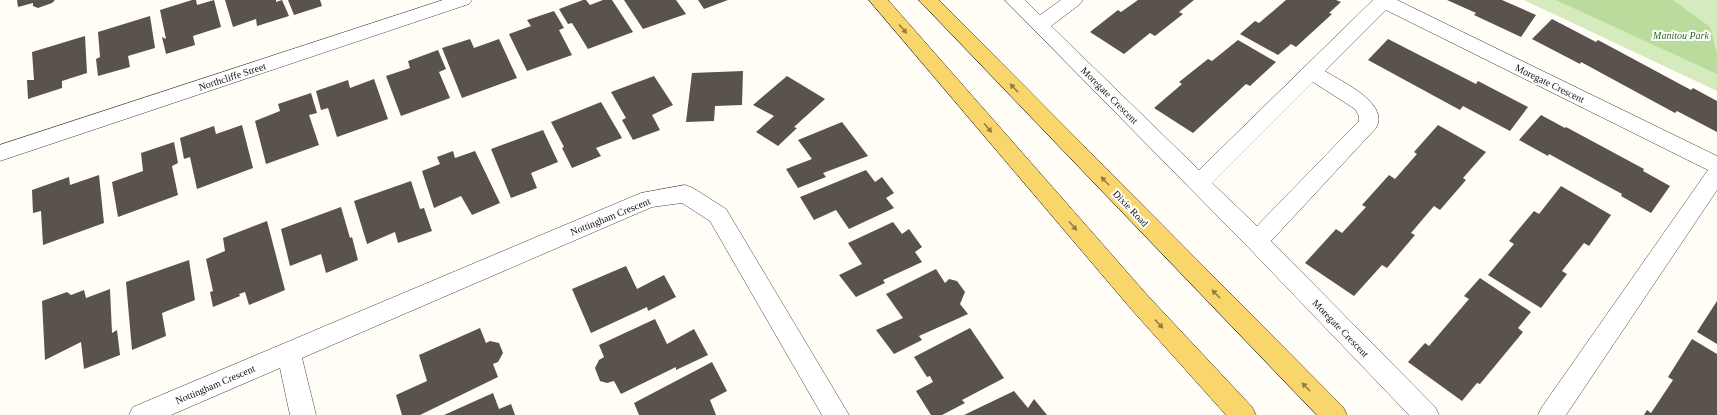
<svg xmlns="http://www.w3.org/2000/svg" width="1717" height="415" font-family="Georgia,serif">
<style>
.green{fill:#d5ebbd}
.forest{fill:#b9dc9c}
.building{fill:#5a524d}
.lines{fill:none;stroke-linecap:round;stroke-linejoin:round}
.minor-casing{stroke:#444;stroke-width:1}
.major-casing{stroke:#222;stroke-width:1}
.minor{fill:#fff;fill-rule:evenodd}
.major{fill:#f9d66b;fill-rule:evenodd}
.oneway{fill:#917d42}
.labels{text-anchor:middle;stroke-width:4;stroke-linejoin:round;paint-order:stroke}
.park-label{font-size:10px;font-style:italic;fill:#2f6b1f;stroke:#fff}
.street-label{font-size:10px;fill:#111;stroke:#fff}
</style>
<rect width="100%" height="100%" fill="#fffdf5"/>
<!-- green -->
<path class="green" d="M1524,0H1717V91Z"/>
<!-- forest -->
<path class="forest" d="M1556,0H1673L1710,27L1717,54V74Z"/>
<!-- building -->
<path class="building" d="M17,0H55L52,3L38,8L33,6V3L18,7Z
M192,0H196L197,5L214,0L221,27L193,36L195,45L166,54L162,37L166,39L160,10Z
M225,0H276V2L282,0L289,16L257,26L256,19L233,27Z
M288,0H320L322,6L294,15Z
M583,0H586L590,5L603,0H612L633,32L588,49L572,23L568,24L559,9Z
M624,0H676L686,14L643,29Z
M698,0H728L704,9Z
M1138,0H1194L1179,12L1183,14L1155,36L1150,33L1124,54L1090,32L1118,10L1121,12Z
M1286,0H1336L1341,2L1329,13L1332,14L1296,47L1291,44L1278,55L1240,34L1255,21L1259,23Z
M1447,0H1502L1536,15L1521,37L1474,15L1476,13Z
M554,11L564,28L559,30L572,55L527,71L509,34L531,26L527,20Z
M150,16L155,48L128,56L130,67L98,76L96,59L100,57L98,32Z
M1552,19L1596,42L1598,40L1691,90L1693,88L1717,101V132L1677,111L1675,113L1581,62L1580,64L1532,39Z
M85,36L87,73L62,81V88L28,99L27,80H34L32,52Z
M470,39L474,48L499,39L517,78L462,98L442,48Z
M1388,39L1476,84L1478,81L1528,107L1510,131L1463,106L1460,110L1368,60Z
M1238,40L1276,62L1250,86L1246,84L1193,133L1154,108L1182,84L1179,82L1208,59L1212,61Z
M438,50L446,69L439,72L450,98L401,116L386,76L410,68L408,61Z
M743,71L742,105L715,106L714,121L686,122L692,73Z
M654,76L673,105L652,115L660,130L633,140L622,120L626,118L611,92Z
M787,76L825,99L794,127L797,128L778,146L756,132L774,116L753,105Z
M374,79L388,119L337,137L328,108L321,110L316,91L348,80L350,88Z
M311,93L317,113L309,115L319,145L266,164L255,121L280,111L278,104Z
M601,102L622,138L596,148L601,156L572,168L562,148L564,147L551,122Z
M1541,115L1565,128L1566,127L1644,169L1643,171L1670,186L1651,213L1621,196L1622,194L1549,154L1548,156L1519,140Z
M842,122L868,156L823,173L826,177L798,188L786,169L812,159L798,140Z
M242,125L253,168L197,189L190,157L184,159L180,138L214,126L216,134Z
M1438,125L1486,152L1463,178L1466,180L1440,210L1434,206L1411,233L1415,235L1387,268L1382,265L1354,296L1305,263L1336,229L1342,233L1366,207L1362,205L1389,175L1395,179L1417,154L1414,152Z
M543,130L558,162L531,173L537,188L511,198L491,149Z
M174,142L178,163L172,166L178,195L118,217L112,182L143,171L141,153Z
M453,151L455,158L475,151L500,203L472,215L461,196L434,208L422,171L440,164L437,157Z
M866,170L875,182L882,177L894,193L886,198L894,208L849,229L836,210L814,220L800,197Z
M99,175L104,223L43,245L41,211L33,213L32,190L69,177L70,185Z
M411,181L420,209L424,208L432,231L398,243L395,232L367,244L354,201Z
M1561,186L1611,215L1589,246L1584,243L1562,271L1567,274L1541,308L1488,275L1514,244L1509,241L1534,211L1539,214Z
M341,207L350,238L352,237L358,260L326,273L321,254L290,266L281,229Z
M267,221L285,290L249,305L245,292L239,294L240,296L213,307L210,292L213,291L206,259L225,251L223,238Z
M893,222L902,234L909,229L922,247L915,252L922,262L883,280L885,283L856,297L839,275L862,264L848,243Z
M189,260L195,300L162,313L166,336L132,350L126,282Z
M626,266L637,289L664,275L676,297L648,311L647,307L591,333L572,289Z
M936,269L945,283L949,279L957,281L965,292L960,304L968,314L919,336L922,340L894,354L876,330L903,318L886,294Z
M1480,278L1531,312L1518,328L1523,332L1480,384L1477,383L1462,401L1408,362L1425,343L1429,346L1469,299L1464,296Z
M110,289L112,333L117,330L120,355L84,369L81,342L45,360L42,301L67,292L71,295L84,290L86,298Z
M1717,301V344L1697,332Z
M655,319L667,344L694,329L708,355L676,370V367L621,394L614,381L607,383L600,381L595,368L599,360L604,357L599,345Z
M480,328L486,343L490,341L499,343L503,353L498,362L493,364L498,377L420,415H402L396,395L427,381L419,355Z
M970,328L1004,378L962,400L965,403L942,415H931L916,391L933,382L930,376L927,377L914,357Z
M1692,339L1717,354V415H1644L1647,410L1651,413L1673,380L1668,377Z
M712,362L727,391L710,400L716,415H639L634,403Z
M1014,391L1028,408L1034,399L1047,415H964Z
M493,393L499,409L511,404L515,415H444Z"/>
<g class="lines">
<!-- minor casing -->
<g class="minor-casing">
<path id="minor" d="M443,0H472L469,4L0,161V145Z
M1005,0H1025L1040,15L1061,0H1083L1080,4L1051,26L1199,170L1373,0H1397L1717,156V190L1566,415H1538L1542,407L1708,170L1386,10L1325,71C1342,82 1390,103 1376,128L1271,241L1435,407L1439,415H1409L1249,248ZM1313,82L1355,109L1359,116V121L1257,226L1212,183Z
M685,185L693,188L726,209L849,415H822L710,221L682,203L652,207L302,358L316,415H290L280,368L171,415H129L133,407L641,193Z"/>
</g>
<!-- major casing -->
<g class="major-casing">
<path id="major" d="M869,0H888L1148,296L1252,407L1256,415H1226L1132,310Z
M919,0H939L1343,407L1347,415H1317Z"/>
</g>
<!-- minor -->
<use href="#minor" class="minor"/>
<!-- major -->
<use href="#major" class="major"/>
</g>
<!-- one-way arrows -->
<defs><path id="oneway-solid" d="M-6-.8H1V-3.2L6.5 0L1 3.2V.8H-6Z"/></defs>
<g class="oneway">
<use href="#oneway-solid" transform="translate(903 29) rotate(49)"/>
<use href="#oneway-solid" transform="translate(1014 88) rotate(-134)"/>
<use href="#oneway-solid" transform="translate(988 128) rotate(49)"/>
<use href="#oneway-solid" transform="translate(1105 181) rotate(-134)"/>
<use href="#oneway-solid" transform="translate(1073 226) rotate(49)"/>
<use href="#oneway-solid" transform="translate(1216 294) rotate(-134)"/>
<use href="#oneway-solid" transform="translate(1159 324) rotate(47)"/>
<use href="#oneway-solid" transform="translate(1306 387) rotate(-134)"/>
</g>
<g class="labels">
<!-- park labels -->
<g class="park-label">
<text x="1681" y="39">Manitou Park</text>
</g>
<!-- street labels -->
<g class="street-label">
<text transform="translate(232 76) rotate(-18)" y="4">Northcliffe Street</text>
<text transform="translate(1550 83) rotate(26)" y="4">Moregate Crescent</text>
<text transform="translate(1110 95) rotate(45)" y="4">Moregate Crescent</text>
<text transform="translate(1131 208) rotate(46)" y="4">Dixie Road</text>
<text transform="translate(610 216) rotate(-22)" y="4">Nottingham Crescent</text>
<text transform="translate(1341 328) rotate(46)" y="4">Moregate Crescent</text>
<text transform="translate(215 384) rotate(-23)" y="4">Nottingham Crescent</text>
</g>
</g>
</svg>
